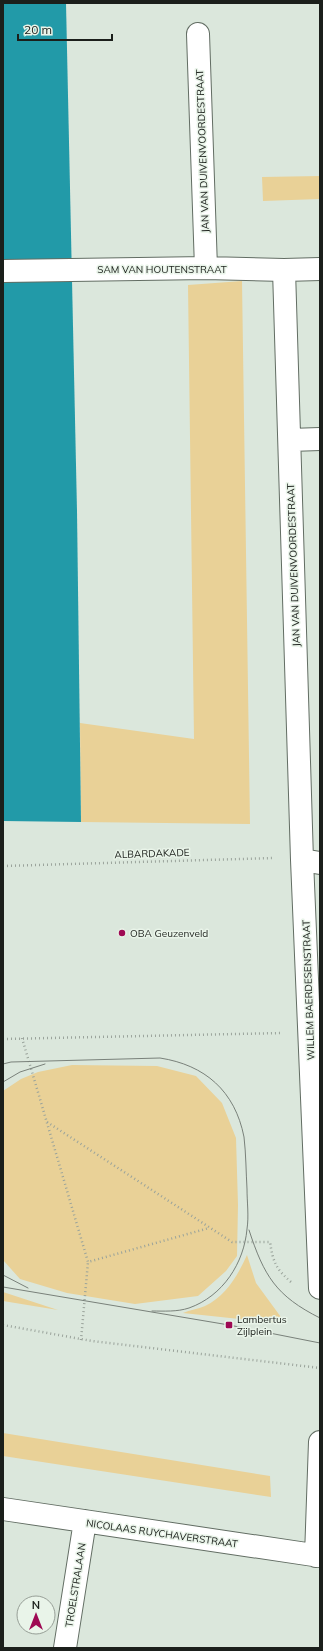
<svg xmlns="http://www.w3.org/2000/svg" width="323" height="1651" font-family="Mulish,sans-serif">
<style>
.green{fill:#e9d197}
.water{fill:#229aa8}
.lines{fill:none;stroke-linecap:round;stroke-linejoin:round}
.street-casing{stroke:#626d63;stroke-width:24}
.path{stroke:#9aa39b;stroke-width:2.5;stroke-dasharray:1 3;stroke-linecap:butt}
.street{stroke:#fff;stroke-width:22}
.tram{stroke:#79817a;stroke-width:1}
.poi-dot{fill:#9e0953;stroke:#e9f4e9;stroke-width:1.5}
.labels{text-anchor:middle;stroke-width:3;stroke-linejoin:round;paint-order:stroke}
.street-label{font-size:10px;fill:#1b1f1b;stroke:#e9f4e9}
.poi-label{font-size:10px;fill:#1b1f1b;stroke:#e9f4e9;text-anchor:start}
</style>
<rect width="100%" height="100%" fill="#dbe7dc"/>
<!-- green -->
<path class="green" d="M320,176V199L263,201L262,177Z
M242,281L250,824L81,822L80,723L194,739L188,285Z
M72,1065L157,1066L196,1076L222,1103L236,1138L238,1205L237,1256L226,1271L198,1296L135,1304L67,1293L20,1279L3,1260V1091L21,1079L38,1072Z
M247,1255L256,1283L286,1324L183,1313C190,1310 198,1309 205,1306C226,1296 238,1275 247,1255Z
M3,1292L58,1310L3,1301Z
M3,1433L270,1476L271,1497L3,1456Z"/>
<!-- water -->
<path class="water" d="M3,3H66L77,511L81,822L3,821Z"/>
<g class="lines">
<!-- street casing -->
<g class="street-casing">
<path id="street" d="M198,34L206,268
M284,270L302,860L320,1288
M3,271L206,268L284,270L320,269
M290,440L320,439
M302,860L320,863
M3,1509L320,1556
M316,1556L320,1442
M65,1648L85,1521"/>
</g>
<!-- path -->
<path class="path" d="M3,866L274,858
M22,1038L88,1262L209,1228
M3,1039L282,1033
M47,1122L232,1242H270C273,1262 276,1269 291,1282
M3,1325L92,1341L320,1368
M81,1340L88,1262"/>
<!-- street -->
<use href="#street" class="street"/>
<!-- tram -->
<path class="tram" d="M3,1064L11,1062L160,1058C205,1065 235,1091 244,1137C246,1154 246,1172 247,1189C247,1202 249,1216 247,1229C244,1263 223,1296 189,1308C177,1312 164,1311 152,1311
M3,1082L20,1072L45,1064
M249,1230C264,1276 276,1296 320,1318
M3,1275L28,1288
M3,1287L229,1325L320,1343"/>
</g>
<!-- markers -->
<g class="poi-dot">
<circle cx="122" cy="933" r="4"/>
<rect x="225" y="1321" width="8" height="8" rx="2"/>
</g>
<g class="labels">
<!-- street labels -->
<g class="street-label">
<text transform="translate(202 151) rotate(-92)" y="4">JAN VAN DUIVENVOORDESTRAAT</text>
<text x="162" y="273">SAM VAN HOUTENSTRAAT</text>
<text transform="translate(293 565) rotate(-92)" y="4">JAN VAN DUIVENVOORDESTRAAT</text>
<text transform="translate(152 853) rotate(-2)" y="4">ALBARDAKADE</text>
<text transform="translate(308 990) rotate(-92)" y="4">WILLEM BAERDESENSTRAAT</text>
<text transform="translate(162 1533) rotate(8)" y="4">NICOLAAS RUYCHAVERSTRAAT</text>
<text transform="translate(75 1585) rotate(-81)" y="4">TROELSTRALAAN</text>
</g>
<!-- poi labels -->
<g class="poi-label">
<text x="130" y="937">OBA Geuzenveld</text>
<text x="237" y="1323">Lambertus<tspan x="237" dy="12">Zijlplein</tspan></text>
</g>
</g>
<!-- border -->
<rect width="323" height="1651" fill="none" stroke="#1b1f1b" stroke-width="8"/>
<!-- north arrow -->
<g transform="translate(36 1615)"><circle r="19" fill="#e9f4e9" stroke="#979f97"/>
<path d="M0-3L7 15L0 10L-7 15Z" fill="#9e0953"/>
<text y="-6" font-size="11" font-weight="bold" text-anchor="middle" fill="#1b1f1b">N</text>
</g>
<!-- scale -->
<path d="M18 34v6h94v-6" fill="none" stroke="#1b1f1b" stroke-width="2"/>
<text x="24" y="34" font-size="12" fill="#1b1f1b" stroke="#e9f4e9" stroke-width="3" paint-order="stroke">20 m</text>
</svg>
